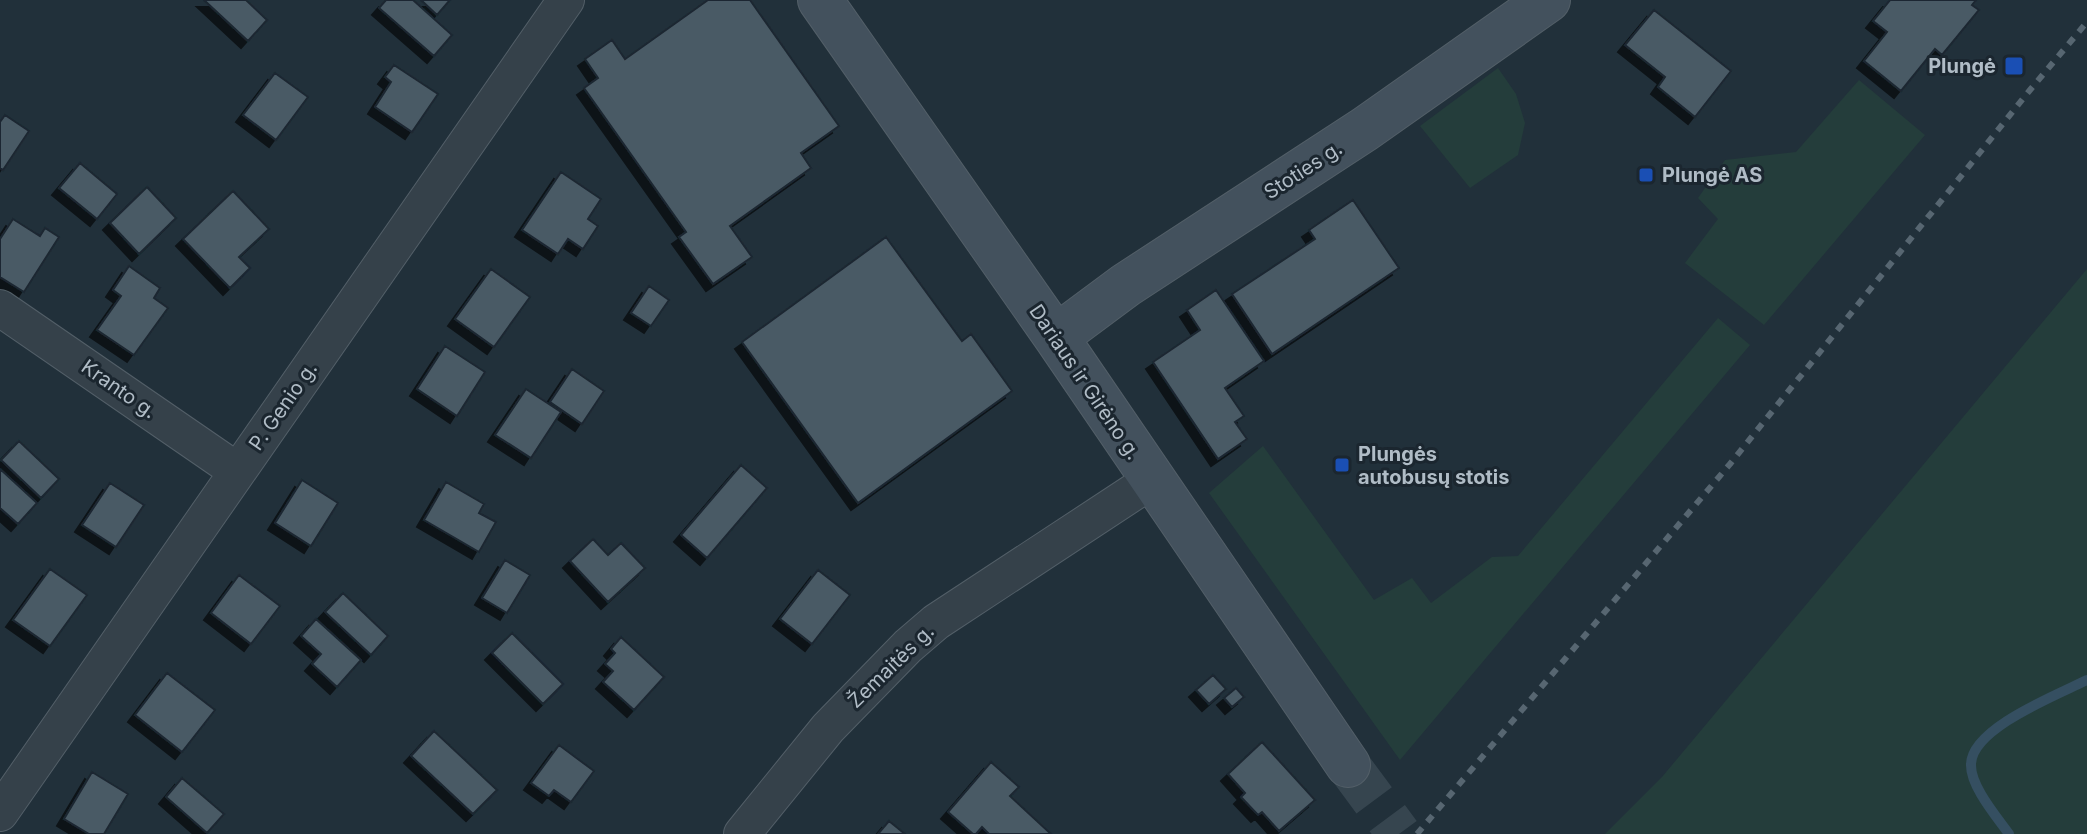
<svg xmlns="http://www.w3.org/2000/svg" width="2087" height="834" font-family="Inter,sans-serif">
<style>
.green{fill:#243d3b}
.lines{fill:none;stroke-linecap:round;stroke-linejoin:round}
.stream{stroke:#354f61;stroke-width:10}
.building{fill:#4a5a65;stroke:#1c2831;stroke-width:2;filter:url(#shadow)}
.secondary-tunnel{stroke:#36454f;stroke-width:44;stroke-dasharray:44 22;stroke-linecap:butt}
.street-casing{stroke:#535f68;stroke-width:38}
.secondary-casing{stroke:#535f68;stroke-width:46}
.street{stroke:#35414a;stroke-width:36}
.secondary{stroke:#43515d;stroke-width:44}
.rail{stroke:#576671;stroke-width:6;stroke-dasharray:8 8;stroke-linecap:butt}
.transit-dot{fill:#1a4fb4;stroke:#1b262f;stroke-width:3}
.labels{text-anchor:middle;stroke-width:6;stroke-linejoin:round;paint-order:stroke}
.poi-label{font-size:20px;font-weight:bold;fill:#b0bcc6;stroke:#1b262f;text-anchor:start}
.street-label{font-size:20px;fill:#b0bcc6;stroke:#1b262f}
</style>
<defs>
<filter id="shadow"><feDropShadow dx="-7" dy="7" stdDeviation="0" flood-color="#0009"/></filter>
</defs>
<rect width="100%" height="100%" fill="#21303a"/>
<!-- green -->
<path class="green" d="M1498,68L1516,94L1525,123L1518,155L1470,188L1420,126Z
M1859,80L1925,135L1764,325L1685,263L1718,219L1698,198L1725,160L1796,152Z
M2087,269V834H1605L1662,777Z
M1718,318L1750,345L1400,760L1209,493L1263,446L1374,600L1412,578L1431,603L1492,557L1518,556Z"/>
<g class="lines">
<!-- stream -->
<path class="stream" d="M2009,834C1997,817 1970,786 1971,764C1972,728 2057,695 2087,680"/>
</g>
<!-- building -->
<path class="building" d="M204,0H246L267,20L248,41Z
M386,0H413L452,35L434,56L379,8Z
M421,0H450L437,15Z
M708,0H750L839,126L801,153L811,168L730,226L752,257L713,284L679,237L686,232L584,88L598,78L585,59L612,40L625,59Z
M1890,0H1976L1972,5L1979,10L1942,55L1935,49L1901,91L1864,61L1887,32L1873,21Z
M1654,10L1731,71L1695,117L1658,87L1665,77L1625,45Z
M394,65L438,94L412,132L375,107L391,82L385,77Z
M275,73L308,97L276,140L243,115Z
M5,115L29,131L3,170L0,168V122Z
M80,163L117,194L97,219L59,188Z
M561,172L601,199L588,219L598,226L583,249L568,239L558,254L522,230Z
M147,187L176,218L139,254L110,223Z
M233,191L269,229L239,257L250,268L230,288L183,239Z
M1353,200L1399,268L1272,354L1232,294L1315,239L1309,230Z
M13,219L40,236L45,228L59,237L24,292L0,277V239Z
M886,237L962,341L971,334L1012,391L858,503L742,342Z
M129,266L160,288L154,298L168,308L134,355L97,330L121,296L113,290Z
M491,269L530,297L494,347L455,319Z
M649,286L669,300L651,326L631,313Z
M1216,290L1264,361L1225,388L1244,416L1235,422L1247,439L1218,459L1153,362L1200,330L1187,310Z
M445,346L485,372L457,416L417,389Z
M572,369L604,391L582,424L550,402Z
M526,389L561,412L531,458L495,435Z
M19,441L59,479L41,498L1,460Z
M741,465L767,488L707,558L681,535Z
M0,469L37,503L18,524L0,508Z
M302,480L338,503L311,546L275,523Z
M446,482L484,504L479,513L496,522L479,552L424,520Z
M110,483L144,505L116,547L82,525Z
M593,539L608,555L621,543L645,568L608,602L570,561Z
M505,560L530,575L507,613L482,598Z
M50,569L87,595L50,646L13,620Z
M818,570L850,595L812,644L780,619Z
M239,575L280,606L251,644L211,613Z
M343,593L388,636L371,655L325,612Z
M316,619L361,660L337,687L312,664L321,654L301,636Z
M512,633L563,684L543,704L492,653Z
M621,637L664,677L634,710L603,682L613,671L605,664L615,653L611,649Z
M167,673L215,710L182,752L135,715Z
M1213,675L1226,689L1209,704L1196,690Z
M1236,688L1244,697L1232,707L1224,698Z
M434,731L497,790L473,814L411,756Z
M1262,742L1315,800L1279,831L1262,812L1258,815L1241,797L1245,793L1228,774Z
M559,745L594,771L571,802L554,790L549,796L531,783Z
M991,762L1019,787L1010,796L1051,834H989L982,827L976,834H973L948,812Z
M92,772L128,794L104,834H89L64,819Z
M182,778L224,814L207,833L166,797Z
M889,821L905,834H878Z"/>
<g class="lines">
<!-- secondary-tunnel -->
<path class="secondary-tunnel" d="M1348,765L1399,834"/>
<!-- street casing -->
<g class="street-casing">
<path id="street" d="M0,308L237,471
M0,813L566,0
M742,834L828,728L908,646L936,622L1152,480"/>
</g>
<!-- secondary casing -->
<g class="secondary-casing">
<path id="secondary" d="M820,0L1056,337L1348,765
M1056,337L1126,285L1365,129L1548,0"/>
</g>
<!-- street -->
<use href="#street" class="street"/>
<!-- secondary -->
<use href="#secondary" class="secondary"/>
<!-- rail -->
<path class="rail" d="M1417,834L1730,464L2030,90L2087,22"/>
</g>
<!-- markers -->
<g class="transit-dot">
<rect x="2004" y="56" width="20" height="20" rx="4"/>
<rect x="1638" y="167" width="16" height="16" rx="4"/>
<rect x="1334" y="457" width="16" height="16" rx="4"/>
</g>
<g class="labels">
<!-- poi labels -->
<g class="poi-label">
<text x="1996" y="73" text-anchor="end">Plungė</text>
<text x="1662" y="182">Plungė AS</text>
<text x="1358" y="461">Plungės<tspan x="1358" dy="23">autobusų stotis</tspan></text>
</g>
<!-- street labels -->
<g class="street-label">
<text transform="translate(1303 170) rotate(-33)" y="7">Stoties g.</text>
<text transform="translate(1085 382) rotate(56)" y="7">Dariaus ir Girėno g.</text>
<text transform="translate(119 389) rotate(35)" y="7">Kranto g.</text>
<text transform="translate(283 406) rotate(-55)" y="7">P. Genio g.</text>
<text transform="translate(891 666) rotate(-44)" y="7">Žemaitės g.</text>
</g>
</g>
</svg>
